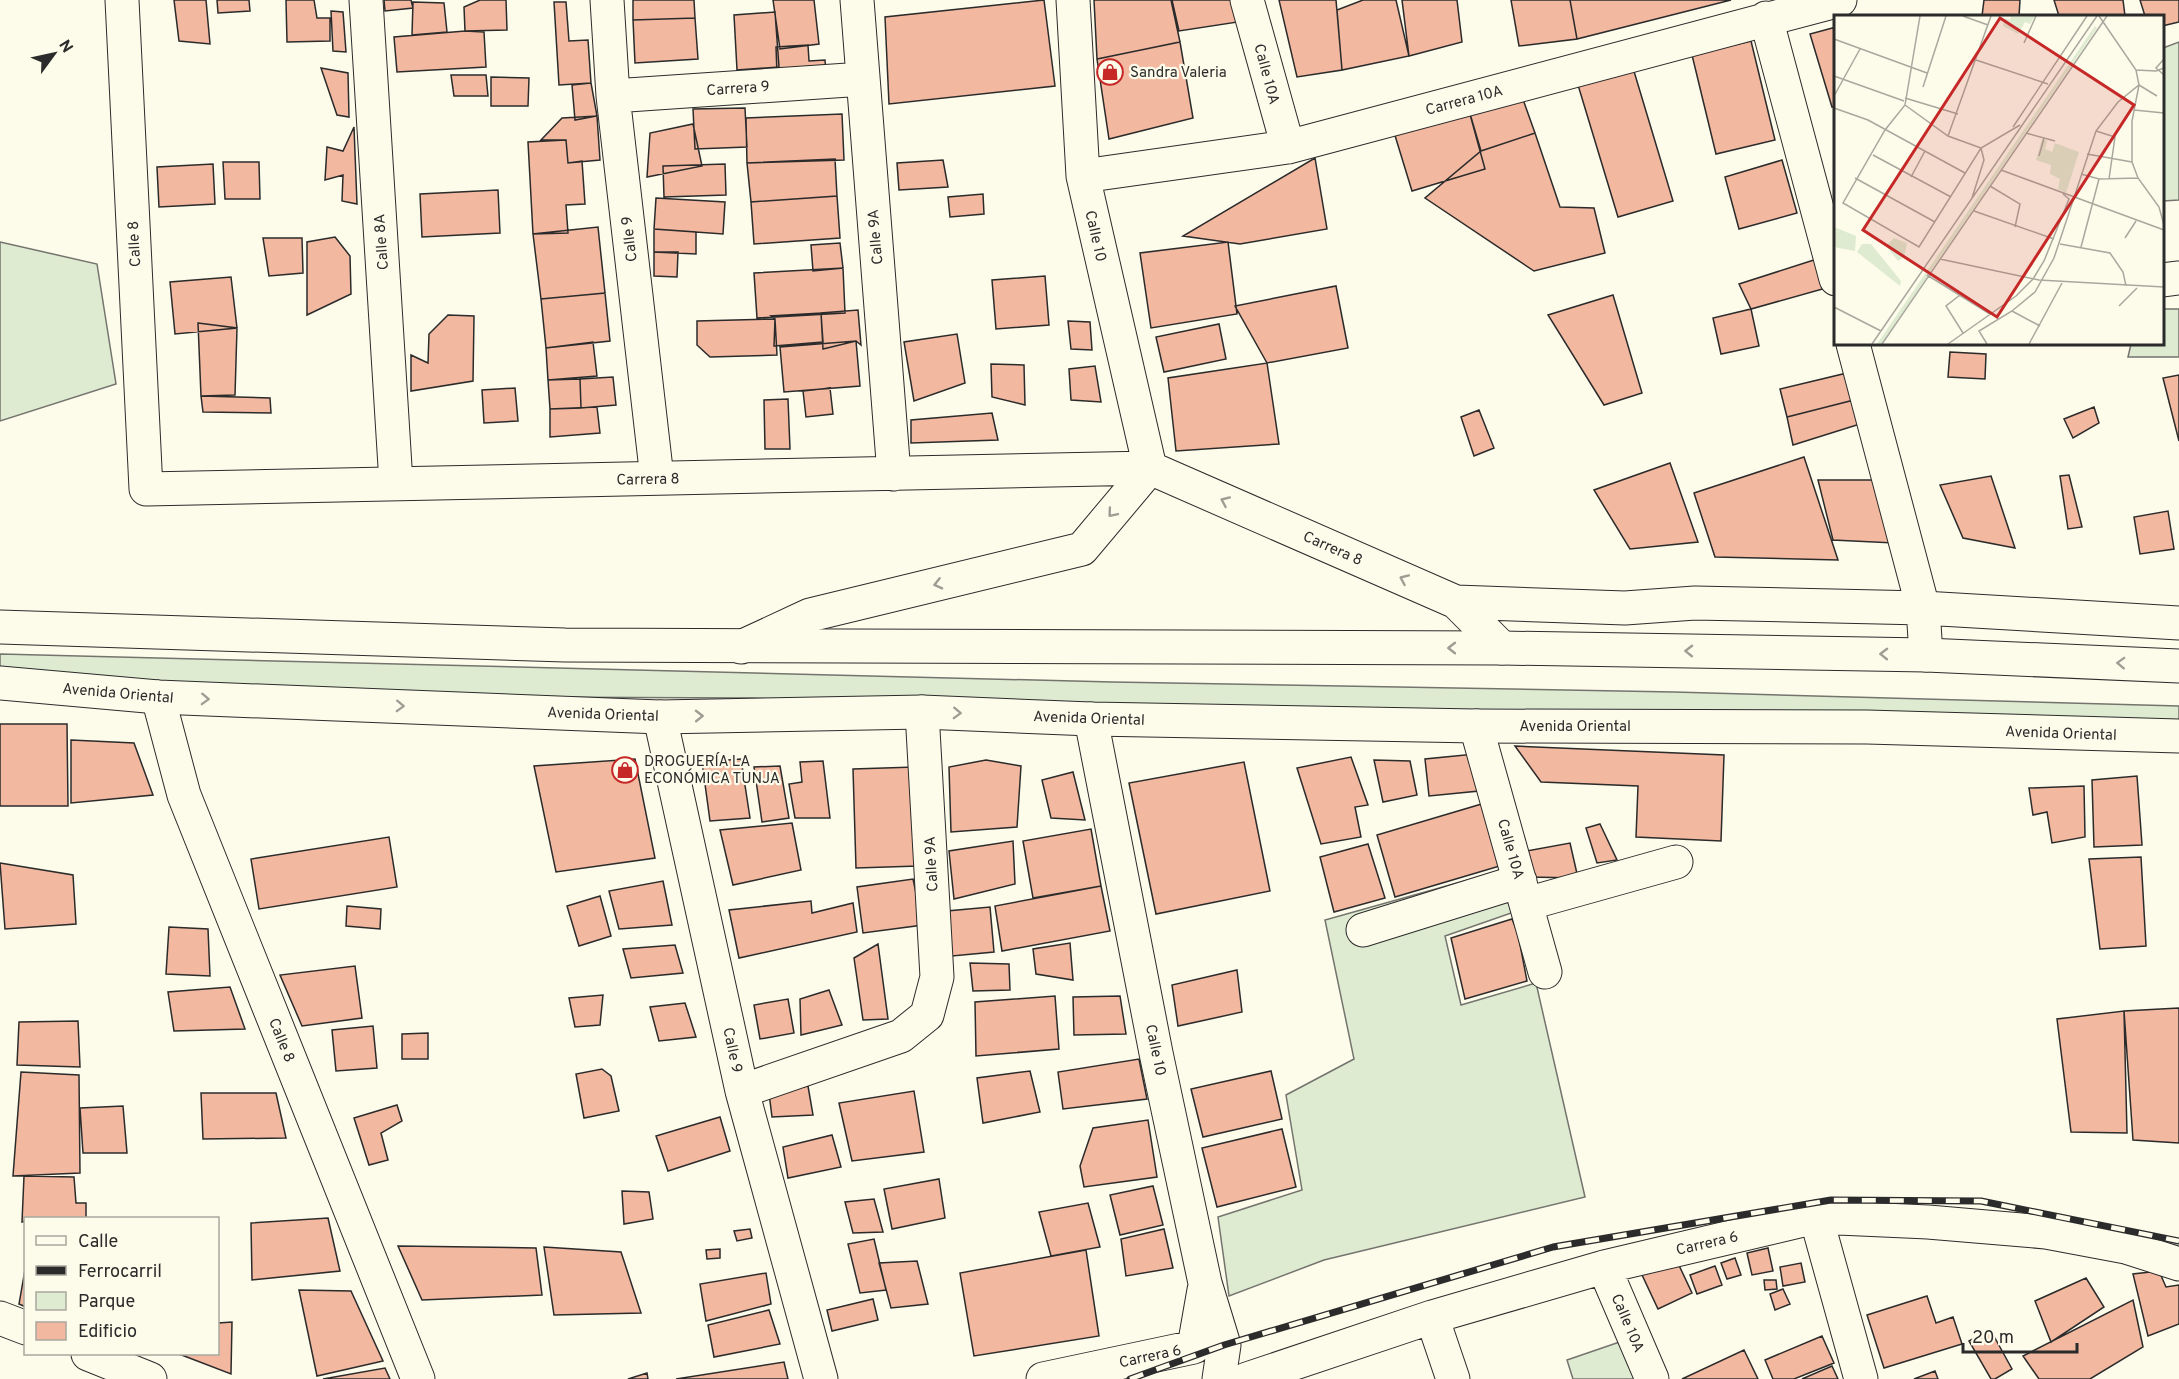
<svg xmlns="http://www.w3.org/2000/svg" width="2179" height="1379" font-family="Overpass,sans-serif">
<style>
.green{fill:#deebd1;stroke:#74746e;stroke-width:1.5}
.building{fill:#f2b8a0;stroke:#2b2b2b;stroke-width:1.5}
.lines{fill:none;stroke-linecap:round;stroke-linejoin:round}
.minor-casing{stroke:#2b2b2b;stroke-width:35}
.major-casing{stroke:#2b2b2b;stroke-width:35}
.minor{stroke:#fdfbea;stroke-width:33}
.major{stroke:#fdfbea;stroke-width:33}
.rail-casing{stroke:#2b2b2b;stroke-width:7}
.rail{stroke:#fdfbea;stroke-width:4.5;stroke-dasharray:14;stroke-linecap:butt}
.oneway{stroke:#9e9d94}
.labels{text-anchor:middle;stroke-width:4.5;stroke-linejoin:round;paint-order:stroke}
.poi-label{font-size:15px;fill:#2b2b2b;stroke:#fdfbea;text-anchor:start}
.street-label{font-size:15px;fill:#2b2b2b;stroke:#fdfbea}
.inset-road{fill:none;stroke:#a9a89e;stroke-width:1.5}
.view{fill:#c62828;fill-opacity:0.15;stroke:#c62828;stroke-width:3}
.inset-edge{fill:none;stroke:#2b2b2b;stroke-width:3}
</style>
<rect width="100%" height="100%" fill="#fdfbea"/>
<!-- green -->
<path class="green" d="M2179,42V200L2163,201V48Z
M0,242L97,264L116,384L0,421Z
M2163,309H2179V357H2128L2131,344H2162Z
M0,654L1112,682L1674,692L2179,706V739L1118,714L752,698L515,697L0,684Z
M1507,869L1514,912L1445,936L1461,1005L1536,983L1585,1197L1324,1260L1229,1296L1218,1217L1302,1190L1286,1095L1354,1059L1325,920Z
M1640,1335L1656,1379H1573L1567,1360Z"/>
<!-- building -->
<path class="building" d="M174,0H206L210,44L179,41Z
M217,0H249L250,11L218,13Z
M286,0H314L317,18H330V41L287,42Z
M384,0H411L413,8L385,11Z
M480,0H506L507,30L465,31L464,7Z
M633,0H694L695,18L633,20Z
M773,0H814L819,44L780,49Z
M1044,0L1055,86L889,104L885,17Z
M1094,0H1171L1180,42L1097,59Z
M1172,0H1246L1251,20L1179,31Z
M1279,0H1336L1342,70L1297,77Z
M1363,0H1396L1409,56L1342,70L1337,10Z
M1402,0H1457L1462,42L1409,56Z
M1511,0H1570L1577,39L1519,46Z
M1570,0H1731L1577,39Z
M1984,0H2020L2019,16H1982Z
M2054,0H2123L2125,16H2059Z
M2140,0H2179V22L2162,26V16H2145Z
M413,2L444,3L447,32L412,35Z
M554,2H566L569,41L588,40L591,83L559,85Z
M331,11L343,12L346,52L333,51Z
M775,12L779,67L737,70L734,15Z
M695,18L698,59L635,63L633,20Z
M1836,27V106L1832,107L1810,34Z
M465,31L484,32L486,67L397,72L394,37Z
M1751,41L1775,140L1716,154L1692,55Z
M1180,42L1193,118L1109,139L1097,59Z
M808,45L809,61L825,60L826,72L777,74L776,47Z
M321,68L348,73L349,117L337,115Z
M1633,68L1673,201L1618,217L1578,85Z
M451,75H486L488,96H454Z
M491,77L529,78L528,106H491Z
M591,83L597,116L575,120L572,85Z
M1520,91L1535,133L1481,151L1468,107Z
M1468,107L1485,169L1412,191L1393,129Z
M745,108L747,147L695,149L693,109Z
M842,114L844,160L747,163L746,118Z
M597,116L600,160L568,163L566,140H541L562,118Z
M693,124L702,166L647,177L650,133Z
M354,127L357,204L342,201L343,175L325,180L327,147L343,151Z
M1535,133L1560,207L1594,208L1605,253L1534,271L1425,198L1481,151Z
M566,140L568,163L582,161L585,204L566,205L568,233L533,234L528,142Z
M1315,158L1327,229L1240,244L1183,236Z
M835,159L837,196L751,202L747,163Z
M943,160L948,187L899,190L897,163Z
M1782,160L1797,213L1739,229L1725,177Z
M223,162H259L260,199H225Z
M213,164L215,204L159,207L157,167Z
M725,164L726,195L664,197L663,166Z
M498,190L500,233L422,237L420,194Z
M983,194L984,214L950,217L948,197Z
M837,196L840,238L754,244L751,202Z
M656,198L725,202L723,234L654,229Z
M598,227L605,293L541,299L533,234Z
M654,229L696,232V254L654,252Z
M335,237L350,256L351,294L307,315V242Z
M263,238H302L303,273L269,276Z
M1228,242L1237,314L1151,328L1140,253Z
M840,243L843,268L813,271L811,245Z
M654,252H678L677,277L654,276Z
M1817,259L1826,288L1751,309L1739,284Z
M843,268L845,313L757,318L754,273Z
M1045,276L1049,325L996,329L992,280Z
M231,277L237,328L175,334L170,282Z
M1336,286L1348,348L1267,363L1235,306Z
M605,293L610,341L546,348L541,299Z
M1613,295L1642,393L1604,405L1548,315Z
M1751,309L1759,346L1721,354L1713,318Z
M858,310L861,345L856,341L823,349L821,313Z
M821,313L823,342L774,346L775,319L771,316Z
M448,315L474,316L473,381L411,391V355L428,363L429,334Z
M775,319L777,355L710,357L697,345V321Z
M1068,321L1090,322L1092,350L1071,349Z
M198,323L237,328L235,395L201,396Z
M1219,324L1226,359L1164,372L1156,337Z
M957,334L965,383L914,401L904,342Z
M856,341L860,386L784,392L780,347Z
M593,342L597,376L548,380L546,348Z
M1950,352L1986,354L1985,379L1948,377Z
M1267,363L1279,444L1176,451L1168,378Z
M991,364L1024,365L1025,405L992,397Z
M1095,366L1101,402L1071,400L1069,369Z
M1847,373L1854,400L1787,417L1780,389Z
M2179,375V441L2163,378Z
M613,377L616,405L581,408L580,379Z
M580,379L581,408L550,409L548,380Z
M515,388L518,421L484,423L482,390Z
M830,388L833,414L806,417L803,391Z
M201,396L270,398L271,413L203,412Z
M788,399L790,449H765L764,400Z
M1854,400L1860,424L1793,445L1787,417Z
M597,407L600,433L550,437V409Z
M2094,407L2099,423L2073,438L2064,419Z
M1479,410L1494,448L1474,456L1461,417Z
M992,413L998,440L911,443V420Z
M1804,457L1838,560L1715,557L1694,493Z
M1670,463L1698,542L1630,549L1594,490Z
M2069,475L2082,527L2068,529L2060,476Z
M1991,476L2015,548L1963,538L1940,485Z
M1818,480H1878L1894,543L1833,540Z
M2168,511L2174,549L2140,554L2134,517Z
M0,724H67L68,806H0Z
M71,740L134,743L153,795L71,803Z
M1515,746L1724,755L1721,841L1636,837L1638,786L1541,782Z
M1475,754L1479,791L1429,796L1425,759Z
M1351,757L1368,805L1355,807L1361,837L1321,844L1297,768Z
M635,759L655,858L556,872L534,766Z
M741,759L750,818L710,821L702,762Z
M986,760L1021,766L1017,827L951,832L949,767Z
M1374,760L1410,761L1417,795L1383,802Z
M823,761L830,818H795L789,784L802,782L800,762Z
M1244,762L1270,891L1156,914L1129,783Z
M780,766L789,818L762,822L754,767Z
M915,767L918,866L856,868L853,769Z
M1073,772L1085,820L1051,818L1042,780Z
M2137,776L2142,845L2094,847L2092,780Z
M2084,786L2085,837L2052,843L2047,812L2033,815L2029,788Z
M1485,803L1503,865L1395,897L1377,835Z
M792,823L801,870L733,885L720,830Z
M1600,824L1617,860L1597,863L1586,828Z
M1091,829L1101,886L1033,898L1023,841Z
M389,837L397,887L259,909L251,859Z
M1013,841L1015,884L954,899L949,851Z
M1570,843L1578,878L1528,877L1521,852Z
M1368,844L1385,898L1334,912L1320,857Z
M2141,857L2146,946L2100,949L2089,859Z
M0,863L73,875L76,924L5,929Z
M913,879L923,925L863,933L857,887Z
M663,881L672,925L619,929L609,891Z
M1101,886L1110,931L1002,951L995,906Z
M600,896L611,936L579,946L567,906Z
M811,901L812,913L853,903L857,932L739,958L729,910Z
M347,906L381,909L380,929L346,926Z
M990,907L994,952L952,956L947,911Z
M1512,919L1518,934L1527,981L1465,999L1451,938Z
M169,927L208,929L210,976L166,974Z
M1070,943L1073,980L1036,974L1033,949Z
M878,944L888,1019L863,1020L854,958Z
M675,945L683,973L631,978L623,949Z
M970,963L1009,964L1010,990L973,991Z
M355,966L362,1018L302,1026L280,975Z
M1237,970L1242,1012L1178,1026L1172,985Z
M230,987L245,1029L174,1031L168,992Z
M829,990L842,1025L801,1035L800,999Z
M603,995L600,1025L575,1027L569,998Z
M1055,996L1059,1049L976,1056L975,1002Z
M1120,996L1126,1034L1074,1035L1073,997Z
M788,999L794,1033L760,1039L754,1005Z
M685,1003L696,1037L659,1041L650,1007Z
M2179,1008V1143L2133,1140L2124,1011Z
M2124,1011L2127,1133L2071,1132L2057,1019Z
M78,1021L80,1067L17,1065L19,1022Z
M373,1026L377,1068L336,1071L332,1030Z
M428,1033V1059H402V1034Z
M1139,1059L1147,1099L1063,1109L1058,1072Z
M602,1069L611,1076L619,1111L584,1118L576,1074Z
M1030,1071L1040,1112L983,1123L977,1078Z
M1271,1071L1282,1119L1203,1137L1191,1089Z
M21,1072L79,1075L80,1173L13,1176Z
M808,1086L813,1115L772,1117L769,1093Z
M914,1091L924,1152L852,1161L839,1103Z
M201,1093H276L286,1138L203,1139Z
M397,1105L402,1121L381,1133L388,1160L369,1165L354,1118Z
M123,1106L127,1153H83L80,1108Z
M720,1117L730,1151L668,1171L656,1136Z
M1148,1120L1157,1177L1084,1187L1080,1166L1093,1128Z
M1282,1129L1296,1187L1217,1207L1202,1148Z
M832,1135L841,1167L788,1178L783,1147Z
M24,1176L74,1177L76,1203H86V1218H26V1221L22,1222Z
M939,1179L945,1218L892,1229L884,1189Z
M1153,1186L1163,1225L1120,1235L1110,1195Z
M622,1191L649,1192L653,1219L624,1224Z
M874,1199L883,1232L853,1233L845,1202Z
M1088,1203L1100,1247L1051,1256L1039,1212Z
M328,1218L340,1271L252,1280L251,1223Z
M750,1229L752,1238L737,1241L734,1231Z
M1164,1229L1173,1268L1126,1276L1121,1239Z
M874,1239L886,1290L860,1293L848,1244Z
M1669,1244L1692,1293L1658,1309L1635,1260Z
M398,1246L536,1248L542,1295L422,1300Z
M544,1247L621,1252L641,1313L554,1315Z
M1768,1248L1773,1271L1752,1275L1747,1253Z
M720,1249V1258L707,1259L706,1250Z
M1086,1250L1099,1336L974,1356L960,1273Z
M1735,1258L1741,1275L1727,1279L1721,1263Z
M917,1261L928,1304L891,1308L879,1263Z
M1801,1263L1805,1282L1783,1286L1780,1267Z
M26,1264V1307L19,1304Z
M1715,1266L1722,1285L1697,1294L1690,1275Z
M2159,1271L2166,1287L2179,1285V1324L2148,1336L2133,1274Z
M766,1273L771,1304L706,1321L700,1284Z
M2086,1278L2104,1307L2051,1342L2035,1301Z
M1764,1280H1776L1777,1289L1765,1290Z
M1783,1289L1790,1304L1775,1310L1770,1294Z
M299,1290L351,1291L383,1361L317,1376Z
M1927,1296L1936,1323L1953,1317L1962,1344L1884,1368L1867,1315Z
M873,1299L878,1320L832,1331L827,1310Z
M2133,1300L2143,1347L2090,1379H2039L2023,1356Z
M769,1310L780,1344L714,1357L708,1325Z
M232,1322L231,1374L179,1354H218V1323Z
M1990,1329L2012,1369L1995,1379H1991L1969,1341Z
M1822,1336L1834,1363L1794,1379H1773L1765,1360Z
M1744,1350L1758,1379H1682Z
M784,1362L788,1379H676Z
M1832,1366L1838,1379H1802Z
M385,1368L390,1379H323Z
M1935,1371L1938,1379H1914Z
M647,1373L648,1379H628Z"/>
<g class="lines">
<!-- minor casing -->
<g class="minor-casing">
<path id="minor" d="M122,0L146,489L1150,468L1456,602L1502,648
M366,0L396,483
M607,0L613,96L657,478
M857,0L894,474
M1073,0L1083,176L1150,468
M1247,0L1288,147
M1766,18L1836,279
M613,96L863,79
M1083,176L1288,147L1840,0
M2162,280L2179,278
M1853,344L1923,608L1926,655
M1456,602L1625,608L1695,603L1923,608L2179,623
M741,647L810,615L1082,549L1150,468
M158,697L184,795L418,1379
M660,717L742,1091L821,1379
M1091,719L1156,1053L1205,1283L1224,1345L1219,1379
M1476,726L1545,972
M1526,904L1676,862
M1363,930L1520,881
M742,1091L901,1036L927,1015L937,977L922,712
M1816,1217L1861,1379
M1604,1267L1652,1379
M1432,1317L1453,1379
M0,1318L26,1328
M88,1354L150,1379
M1043,1379L1194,1347L1204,1290
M1247,1379L1432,1317L1604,1267L1816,1217L1928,1222L2046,1232L2126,1247L2179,1264"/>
</g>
<!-- major casing -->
<g class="major-casing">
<path id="major" d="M0,627L565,645L1502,648L1926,655L2179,666
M0,683L158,697L660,717L922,712L1091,719L1476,726L1867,727L2179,736"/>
</g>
<!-- minor -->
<use href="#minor" class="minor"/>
<!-- major -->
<use href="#major" class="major"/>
<!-- rail casing -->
<g class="rail-casing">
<path id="rail" d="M1130,1379L1224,1345L1553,1247L1831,1200L1981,1201L2179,1241"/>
</g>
<!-- rail -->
<use href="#rail" class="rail"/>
</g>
<!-- one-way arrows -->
<defs><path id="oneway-chevron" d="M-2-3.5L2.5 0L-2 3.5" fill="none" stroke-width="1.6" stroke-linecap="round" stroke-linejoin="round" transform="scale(1.5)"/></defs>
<g class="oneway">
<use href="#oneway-chevron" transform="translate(1225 501) rotate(-156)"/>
<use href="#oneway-chevron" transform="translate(1112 513) rotate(130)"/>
<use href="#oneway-chevron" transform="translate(1404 579) rotate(-156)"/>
<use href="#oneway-chevron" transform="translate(938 584) rotate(166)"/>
<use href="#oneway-chevron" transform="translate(1452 648) rotate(-180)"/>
<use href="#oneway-chevron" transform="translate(1689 651) rotate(-179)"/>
<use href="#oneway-chevron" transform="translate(1884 654) rotate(-179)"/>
<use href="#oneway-chevron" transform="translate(2121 663) rotate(-178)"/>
<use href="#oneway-chevron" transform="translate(205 699) rotate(2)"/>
<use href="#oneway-chevron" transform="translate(400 706) rotate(2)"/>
<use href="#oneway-chevron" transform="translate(957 713) rotate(2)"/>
<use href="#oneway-chevron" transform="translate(699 716) rotate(-1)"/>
</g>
<!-- icons -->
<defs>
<g id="shop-ring" transform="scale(1.35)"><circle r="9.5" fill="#fdfbea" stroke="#c62828" stroke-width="1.5"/><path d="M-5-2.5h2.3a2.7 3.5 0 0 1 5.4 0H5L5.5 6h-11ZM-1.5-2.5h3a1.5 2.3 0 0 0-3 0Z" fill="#c62828"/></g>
</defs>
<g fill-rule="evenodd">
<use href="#shop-ring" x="1110" y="72"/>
<use href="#shop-ring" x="625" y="770"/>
</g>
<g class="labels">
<!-- poi labels -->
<g class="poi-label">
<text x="1130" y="77">Sandra Valeria</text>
<text x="644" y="766">DROGUERÍA LA<tspan x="644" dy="17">ECONÓMICA TUNJA</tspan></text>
</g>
<!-- street labels -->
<g class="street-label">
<text transform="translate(1267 74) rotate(75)" y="5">Calle 10A</text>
<text transform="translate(738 88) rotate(-4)" y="5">Carrera 9</text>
<text transform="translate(1464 100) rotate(-15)" y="5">Carrera 10A</text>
<text transform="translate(1096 236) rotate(77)" y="5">Calle 10</text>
<text transform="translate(875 237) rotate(-95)" y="5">Calle 9A</text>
<text transform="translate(629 239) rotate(-97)" y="5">Calle 9</text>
<text transform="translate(381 242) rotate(-94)" y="5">Calle 8A</text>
<text transform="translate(134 244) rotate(-93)" y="5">Calle 8</text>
<text transform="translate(648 479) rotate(-1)" y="5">Carrera 8</text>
<text transform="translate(1333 548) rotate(24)" y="5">Carrera 8</text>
<text transform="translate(118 693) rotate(5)" y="5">Avenida Oriental</text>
<text transform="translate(603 714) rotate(2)" y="5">Avenida Oriental</text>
<text transform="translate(1089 718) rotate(2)" y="5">Avenida Oriental</text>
<text x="1575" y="731">Avenida Oriental</text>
<text transform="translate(2061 733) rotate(2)" y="5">Avenida Oriental</text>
<text transform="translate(1511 849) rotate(74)" y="5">Calle 10A</text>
<text transform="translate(931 864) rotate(-93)" y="5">Calle 9A</text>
<text transform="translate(282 1040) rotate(68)" y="5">Calle 8</text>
<text transform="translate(733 1050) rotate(78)" y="5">Calle 9</text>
<text transform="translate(1156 1050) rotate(78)" y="5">Calle 10</text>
<text transform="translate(1707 1243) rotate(-13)" y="5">Carrera 6</text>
<text transform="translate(1628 1323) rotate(67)" y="5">Calle 10A</text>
<text transform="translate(1150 1356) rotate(-12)" y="5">Carrera 6</text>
</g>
</g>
<!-- overview -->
<g transform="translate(1834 15)">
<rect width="330" height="330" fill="#fdfbea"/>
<path d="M177,1L182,2L201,1L196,9L191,7L184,19L169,11L171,3L176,5ZM261,11L263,13L47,329H43ZM208,124L213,126L211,134L218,137L221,128L245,137L232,178L224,174L226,164L216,159L217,150L202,145ZM0,212L22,221L21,236L0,232ZM60,223L73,228L70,242L64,246L52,231ZM28,229H37L67,266L66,271L23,237Z" fill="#deebd1"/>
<path class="inset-road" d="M86,1L71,90L51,115L9,188L85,232L147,133L186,110M129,1L154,10M265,1L302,55L305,70L298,106V147L304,163L325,192L330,210M0,24L93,58M190,28L202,1M330,44L322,53L330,60M142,45L214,69M302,55L322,56L330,53M0,61L70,86M89,72L112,1M0,81L26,34M71,83L124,99M71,90L114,121L147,133M0,93L34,105L131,158M300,95L330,98M179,112L253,1M262,116L281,122L275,164M192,118L221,126M114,121L157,1M253,139L298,147M39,140L117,182M205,141L210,123M167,155L330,215M247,159L265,164L304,163M77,162L91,136M21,163L101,207M156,171L186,189L181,212M138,183L150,145L147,133M140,196L220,224M291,223L302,206M226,229L276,238L289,257L292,271M247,232L265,164M106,244L205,265L330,272M93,260L156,299M126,280L112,291L129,318M285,291L303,273M0,292L47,316M178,296L206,311M38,329L263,1M48,329L273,1M114,329L182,281L199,264L210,246L235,184L229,179M153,329L145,316L178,296L201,277L220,243L262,116L284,87L305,70L323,81M195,329L228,268"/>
<path class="view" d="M166,3L300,90L163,302L29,215Z"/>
<rect width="330" height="330" class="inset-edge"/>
</g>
<!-- legend -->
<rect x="24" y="1217" width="195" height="138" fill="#fdfbea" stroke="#a9a89e" stroke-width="1.5"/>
<rect x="36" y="1236" width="30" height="9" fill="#fdfbea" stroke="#a9a89e" stroke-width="1.5"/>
<text x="78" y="1247" font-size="18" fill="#2b2b2b">Calle</text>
<rect x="36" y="1266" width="30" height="9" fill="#2b2b2b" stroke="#a9a89e" stroke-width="1.5"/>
<text x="78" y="1277" font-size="18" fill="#2b2b2b">Ferrocarril</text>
<rect x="36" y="1292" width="30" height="18" fill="#deebd1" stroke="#a9a89e" stroke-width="1.5"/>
<text x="78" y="1307" font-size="18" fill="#2b2b2b">Parque</text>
<rect x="36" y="1322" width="30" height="18" fill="#f2b8a0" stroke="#a9a89e" stroke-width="1.5"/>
<text x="78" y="1337" font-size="18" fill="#2b2b2b">Edificio</text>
<!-- north arrow -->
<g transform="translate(54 54) rotate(57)" stroke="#fdfbea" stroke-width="4.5" paint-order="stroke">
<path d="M0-4.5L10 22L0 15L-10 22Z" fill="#2b2b2b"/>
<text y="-9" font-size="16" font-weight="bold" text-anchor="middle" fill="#2b2b2b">N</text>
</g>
<!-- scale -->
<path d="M1963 1343v9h114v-9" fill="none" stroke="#2b2b2b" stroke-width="3"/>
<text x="1972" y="1343" font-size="18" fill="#2b2b2b" stroke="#fdfbea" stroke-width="4.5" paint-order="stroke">20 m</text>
</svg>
